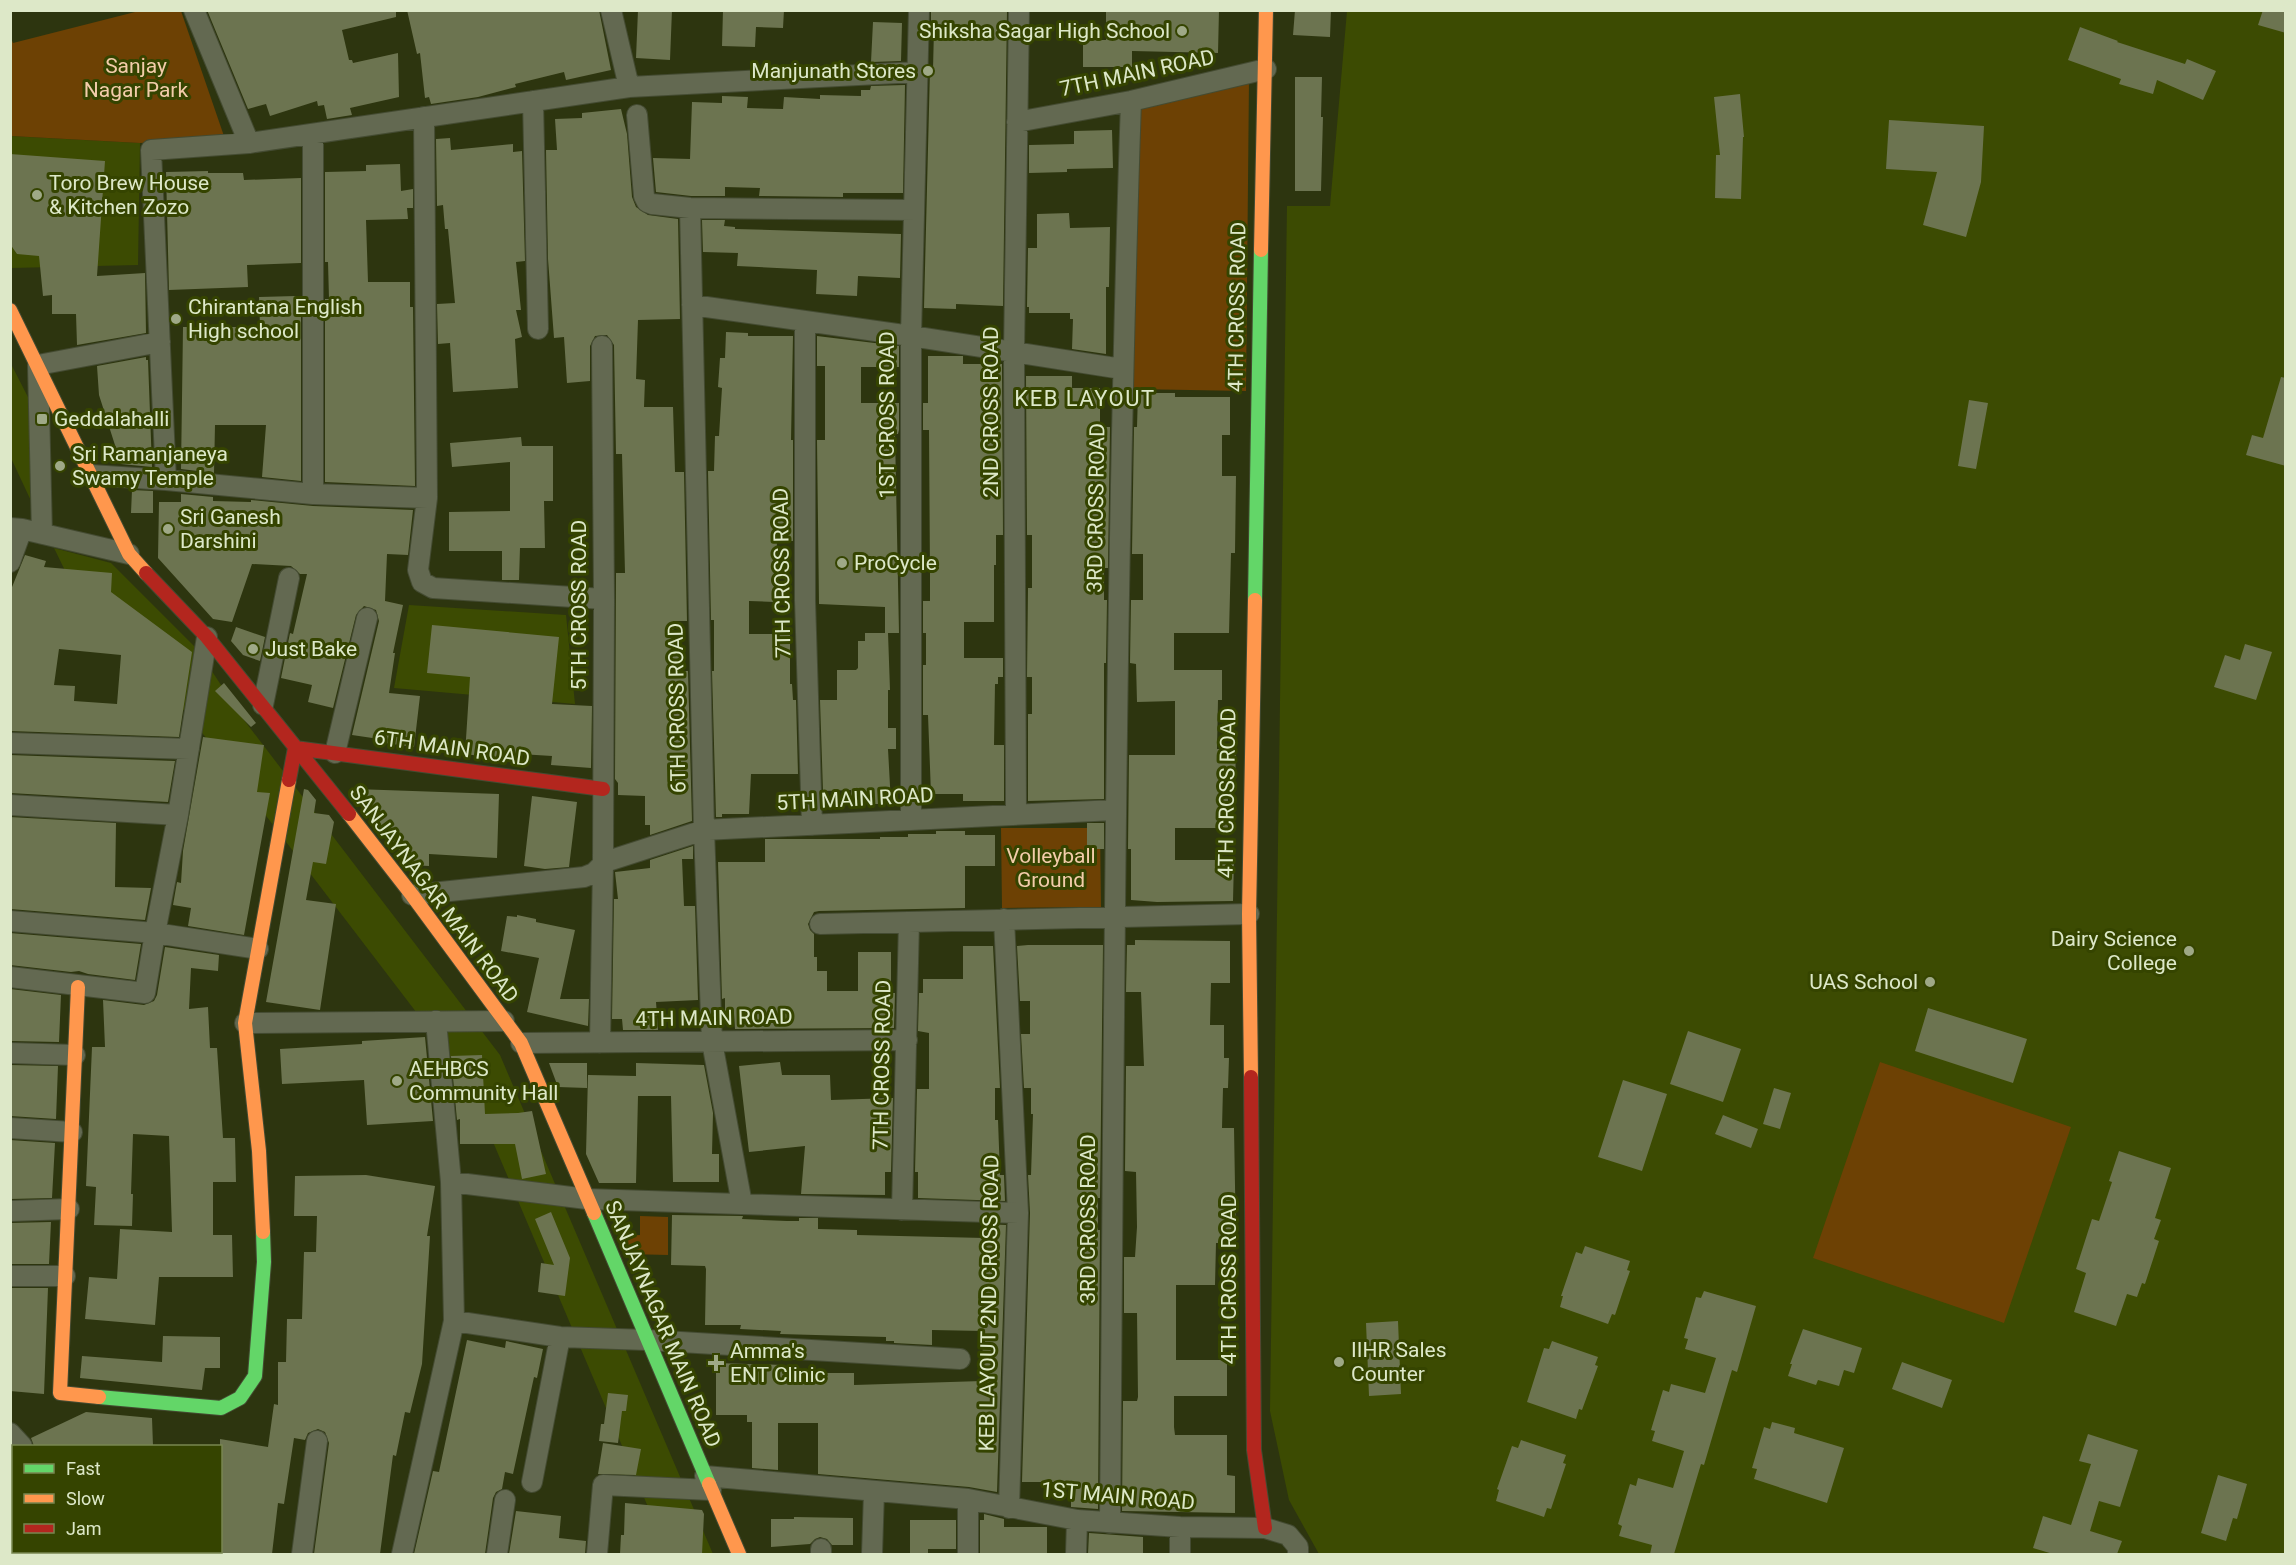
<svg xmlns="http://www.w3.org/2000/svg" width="2296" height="1565" font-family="Roboto,sans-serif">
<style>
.built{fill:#3c4b02}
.green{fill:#6d4104}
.building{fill:#6c7450;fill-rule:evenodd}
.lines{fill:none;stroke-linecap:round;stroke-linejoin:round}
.street-casing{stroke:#444b32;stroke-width:22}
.fast-casing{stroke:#444b32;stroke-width:16}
.slow-casing{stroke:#444b32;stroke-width:16}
.jam-casing{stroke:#444b32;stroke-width:16}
.street{stroke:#636951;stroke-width:20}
.fast{stroke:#63d668;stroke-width:14}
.slow{stroke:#ff974d;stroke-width:14}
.jam{stroke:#b3261e;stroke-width:14}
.poi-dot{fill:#9fa987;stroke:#354400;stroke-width:2}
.labels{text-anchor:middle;stroke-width:6;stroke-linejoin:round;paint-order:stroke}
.poi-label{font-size:21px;fill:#dde8c8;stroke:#354400;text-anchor:start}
.park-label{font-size:21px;fill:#f3ccaa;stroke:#354400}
.street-label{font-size:21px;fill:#dde8c8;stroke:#354400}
.neighbourhood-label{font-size:22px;letter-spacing:1.5px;fill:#dde8c8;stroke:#354400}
</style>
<rect width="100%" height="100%" fill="#2d350f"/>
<!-- built -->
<path class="built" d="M1347,11H2285V1554H1319L1289,1500L1270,1411L1287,206H1330Z
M10,136L140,143L138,265L11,268Z
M11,364L30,401L32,503L11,458Z
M54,548L111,563L198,650L244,720L500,1055L713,1554H668L465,1076L212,745L158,679L75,591Z
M409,605L566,615L575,704L394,688Z"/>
<!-- green -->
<path class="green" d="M139,11H181L225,139L140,143L11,136L10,36L13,43Z
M1249,79L1246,391L1133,389L1137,107Z
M1001,828H1100L1101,907L1002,908Z
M1880,1062L2071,1127L2004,1323L1813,1258Z
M640,1216L668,1217V1255L628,1254L621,1236L640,1235Z"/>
<!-- building -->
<path class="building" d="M207,10H396V17L342,30L349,60H352L353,63L398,53L399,97L350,108L352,115L327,119L324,105L318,106L317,101L270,116L266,104L248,109Z
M407,10H599L611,70L566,80L564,72L515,84L516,87L478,97L431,104L429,97L425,98L420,53L417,54Z
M638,10H672L670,60L636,58Z
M723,10H784L783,28L756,27L755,47L722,46Z
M931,10H1007L1003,306L956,304V309L924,308L930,69H933L934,29H931Z
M1106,10H1219L1218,53L1132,51V67H1083V40H1106Z
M1295,10H1331L1330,37L1293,35Z
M2263,10H2286V33L2258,25Z
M873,22L902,23L901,61L871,62Z
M2080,27L2118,41L2117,42L2185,64L2187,59L2216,71L2203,100L2157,80L2153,94L2119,84L2121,79L2068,60Z
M1295,77H1322L1321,117H1323L1321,191H1295Z
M905,85L903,193H843V197L759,196L760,188L725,187V196H691L656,192L653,158L690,159L692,102L722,103V96L748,97L747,108L783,109L784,97L820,99V95L861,96V90H870L871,86Z
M1740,94L1744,137H1743L1741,199L1715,198L1716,155H1720L1714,97Z
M621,109L627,134L632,197L636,207L648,215L678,219L680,319L638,320L636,379L645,380L644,407H673L675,472H684L687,621H673L674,656H680L681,671H688L692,821L650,835V825H645V796L618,795V783L615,779L616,573H625L622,454H616L614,345L607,335L595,336L590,346V381L567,383L564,337L554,338L548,259L546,150H557L555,119L582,118V113Z
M1889,120L1984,126L1981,182L1966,237L1923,225L1937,172L1886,169Z
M1112,130L1113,168L1067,169V172L1029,173V145L1074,144V131Z
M450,138L451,150L513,144V152L522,151L525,261L516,262L521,310H516L522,337L515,339L518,388L453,392L450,343L438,344L437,304L455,303L448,229H445L443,205L437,206L436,139Z
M10,154L105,161L97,276L145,273L146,333L77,345L76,314H52V295L43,296L39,256L17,254L10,244Z
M400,164L401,191L413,189V208H407L408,219L366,220L368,282H410V307H413L415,486L325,482V299H329L328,262H325V172L366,171V165Z
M208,171V173H243L244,180L301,178V263L247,265L248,287L169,290L166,172Z
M1069,213L1070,228L1110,227L1109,287H1106V354L1072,349L1073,319H1070V313H1029V307H1027L1028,248H1037V214Z
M702,220H725L724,226L735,227V229L901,234L900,278L858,276L857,296L816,294L817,270L737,266L738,253L703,252Z
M296,296V300H301V481L262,477L266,425H215L214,473L181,469L183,327H260L259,297Z
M726,332L748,333V336H793L791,440H793V541H777L775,602L749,601V634H790V684H792L793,700H796L798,774H751L749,814H722V817H716L712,671H714V620H711L708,471H714L715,436H719L722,388L718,387L720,358H725Z
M817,336L899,346V367H861V403H899V430L898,434H895L899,633H888L890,690H888V728H896V749H888L891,804H851V790L823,791L820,700H837V670H856L858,668V641H865V633H885V607L819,604L817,440H825V366H817Z
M928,356H963V364H1002L1003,535H996V565H994V622H964V658H1003V677H998V684H995L994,745H1004V801H963V794H931L928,715H923V665H926V633H923V601H930V575L929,430H923V403H928Z
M146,357V360H148L152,467L121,464L99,395L97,366Z
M1026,376H1072V388H1100V427H1110L1108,568H1104V600H1107L1106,663H1104V799L1028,801V714H1032V677H1027L1028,588H1032V535H1027Z
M2281,377L2286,378V466L2246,455L2252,435L2263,438Z
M1138,393H1175V397H1230V435H1222V476H1236L1235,553H1231L1229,633H1174V670H1222V700H1218L1217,749H1236L1235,782H1228V828H1175V860H1234L1233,901L1157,902L1131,900V849H1128L1129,755H1175V701L1137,702L1136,664L1130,663L1131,600H1143V554H1132L1134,427H1137Z
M1969,400L1988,403L1976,469L1958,466Z
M521,437L522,446H553V501H544L545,548H520L519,580H502V551H449V512L510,511V462L452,467L450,443Z
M132,490L153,491V513H131Z
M181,494L213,497V501L251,502V500L313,506L413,510L408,555L387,554L385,601L403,605L393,653H395L389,693L420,696L414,747L385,743L386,740L352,735L379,621L376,610L364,606L356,615L333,708L308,702L312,685L281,678L290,633L293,634L307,574H300L291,566L252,564L232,622L213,619L158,558L159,502H181Z
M25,555L46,561L44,567L112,573L111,592L192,652L179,737L10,731V592ZM59,649L121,655L117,704L74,701L75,686L54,685Z
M432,625L559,637L552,704L592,706L591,768L551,765L552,756L502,753V759L465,754L470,677L427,673Z
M236,627L265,637L260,661L243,655L231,641Z
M2245,644L2272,652L2256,700L2214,687L2225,655L2240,660Z
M224,683L256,723L251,727L215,691Z
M203,737L264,745L257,792L270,793L244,935L188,926L191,908L173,905L177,882L181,883L183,851Z
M10,755L175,761L168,802L10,793Z
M304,789L308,790L316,800L314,813L329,815L334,822L326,864L313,862L306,900L336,904L320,1010L266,1002Z
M355,789L499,794L497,858L429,854V866L410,865Z
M532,796L577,802L569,867L545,869L524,866Z
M10,817L116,823L115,887L151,888L145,920L10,909Z
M1087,823H1104V849H1087Z
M936,831H965V835H995V866H965V908L819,911L814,912L808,924L810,930L814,934V957H817V971H827V991H858V952H891V993H895L894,1028L735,1029L734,1014H725V998L722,999L718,862H765V839H880V837H908V834H936Z
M693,846V859H682L684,906H695L698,1000L656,1002L658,1030H623L622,1019H612L614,899H618L615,872L650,868V860Z
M517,915L536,919V922L575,930L560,999H589L588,1026L527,1012L539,958L501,951L507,916L517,917Z
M10,933L141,944L135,980L88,974L79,971L71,972L10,965Z
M1135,940L1230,941V983H1211L1210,1025H1224V1058H1229L1228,1088H1223L1222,1128H1234L1236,1243H1216L1215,1285H1176V1360H1227V1396H1174V1427L1175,1435H1227V1475L1235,1476V1513L1122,1511L1123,1401H1137L1138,1397L1137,1313H1124V1257H1135L1137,1227L1136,1172L1125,1171L1126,1066H1144L1141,992H1126L1127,945H1135Z
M1028,945H1103L1100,1198H1098V1230H1100L1098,1509L1071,1507V1482H1022L1030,1213L1028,1175H1031L1033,1114H1031V1088H1024L1021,1034H1030V1001H1020L1017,946Z
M963,946H993L1000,1088H995V1120H998L1000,1175H1004L1005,1201L918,1198V1172H915L917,1089H929V1033L918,1031L919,993H923V979H963Z
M165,947L219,955L218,971L191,968L189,1009L208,1007L210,1048H217L223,1138H235L236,1182H213V1235H232L233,1277H159L155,1325L85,1319L89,1277L117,1279L120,1229L172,1232L169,1136L133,1134L131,1194H133L132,1226L94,1225L96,1187L86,1186L92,1047H105L103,1000L144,1005L154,1001L157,995Z
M10,989L61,995L59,1042L10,1041Z
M1928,1008L2027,1039L2013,1083L1915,1051Z
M1688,1031L1741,1049L1723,1102L1670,1084Z
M425,1037L433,1121L367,1125L364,1080L282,1084L280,1049L362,1044V1041Z
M482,1055L485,1114L518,1113L532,1111L546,1174L522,1179L515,1144H460V1119L457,1120L451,1056Z
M780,1062L782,1075H830L831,1100L893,1098L891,1172H885V1195L801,1194L805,1146L749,1152L739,1066Z
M549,1063H587V1088L558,1087Z
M636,1063L704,1065L713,1113L712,1154H719V1182H673L671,1096H638L636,1183H599L586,1154L588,1075L636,1076Z
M10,1065L58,1066L56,1119L10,1116Z
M1623,1080L1667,1094L1642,1171L1598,1157Z
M1774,1088L1791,1093L1780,1129L1763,1124Z
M1723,1115L1758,1129L1751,1148L1715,1134Z
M10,1140L55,1143L52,1198L10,1199Z
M2119,1151L2171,1168L2155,1218L2161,1220L2154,1239L2159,1241L2145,1284L2142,1283L2137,1297L2127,1294L2116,1326L2074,1312L2086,1273L2076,1269L2092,1219L2099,1221L2112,1182L2109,1181Z
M366,1175L435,1186L427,1236H430L422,1364L410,1413L405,1412L396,1456L393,1455L380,1554H314L329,1443L325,1432L318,1429L308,1433L305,1440L294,1438L284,1504L278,1503L272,1554H220V1439L268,1447L274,1404L278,1405V1362H286L287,1319H302L304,1252H316L317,1216H294L295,1176Z
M551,1212L570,1258L565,1296L538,1292L541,1263L554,1265L535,1219Z
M672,1215L743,1216L742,1219L787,1221H799V1218H818V1229L857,1230V1235L985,1238V1224L1006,1225L997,1492L969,1487L818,1474V1423H778V1470L752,1468V1422H747V1415H716V1363L783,1365V1373H854V1385L982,1381L983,1331L932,1330V1345L894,1343V1341H886V1337L780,1334L781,1331L740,1329L741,1325H705L706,1269L705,1266L671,1265Z
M51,1222L49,1264H10V1223Z
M1585,1246L1630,1261L1627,1270L1630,1271L1624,1288L1615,1315L1612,1314L1608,1324L1560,1307L1563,1296H1561L1576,1252L1582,1254Z
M10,1288H48L44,1394L10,1391Z
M1704,1291L1756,1306L1737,1372L1732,1370L1704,1465L1701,1464L1674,1554H1650L1652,1545L1619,1536L1622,1526L1618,1524L1630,1484L1636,1486L1638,1478L1673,1488L1684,1451L1652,1441L1655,1431L1651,1430L1663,1390L1669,1392L1671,1384L1705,1393L1716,1358L1685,1349L1688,1339L1684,1338L1696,1297L1701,1298Z
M1398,1321L1401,1394L1369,1396L1366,1323Z
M1803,1329L1862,1348L1854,1373L1844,1370L1839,1386L1818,1380L1816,1385L1788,1376L1792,1364H1790Z
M163,1336L220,1337V1368H205L202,1390L80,1378L82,1356L162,1362Z
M467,1340L505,1348L506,1341L543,1349L537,1378L534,1377L513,1474L505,1472L502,1489L496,1492L493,1498L485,1554H414L433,1471L439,1472Z
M1552,1341L1598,1357L1595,1365L1598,1366L1582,1410L1579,1409L1576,1419L1527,1402L1544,1348L1549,1349Z
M1902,1362L1952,1380L1942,1408L1892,1389Z
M608,1393L628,1395L626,1411H622L618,1443L599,1441L601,1424H604Z
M86,1412L152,1418L153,1446H34L31,1438Z
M1772,1422L1795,1428L1794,1433L1844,1448L1827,1503L1754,1479L1757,1469L1752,1468L1764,1427L1770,1429Z
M2088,1434L2138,1450L2120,1507L2099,1501L2090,1531L2122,1541L2117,1554H2053L2033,1548L2043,1516L2071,1525L2091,1464L2079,1461Z
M1521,1440L1566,1455L1563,1463L1566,1464L1551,1509L1547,1508L1544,1517L1496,1501L1499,1490L1497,1489L1512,1446L1518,1448Z
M603,1443L641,1449L636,1475L598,1474Z
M2218,1475L2247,1484L2237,1519L2233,1518L2226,1541L2201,1533Z
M625,1503L702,1510L704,1514L702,1554H620L621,1535H624Z
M516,1511L561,1516L559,1538L586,1541L585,1554H509Z
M984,1514L1004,1519V1527H1047V1554H980V1520H984Z
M794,1517L853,1518V1545H832L827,1539L820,1537L815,1539L810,1544L771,1547V1519H794Z
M910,1520H956V1549H928V1553H910Z
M1089,1533L1143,1537V1554H1088Z"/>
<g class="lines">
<!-- street casing -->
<g class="street-casing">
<path id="street" d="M194,10L249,143
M611,10L629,87
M533,101L538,329
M637,115L644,196L647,202L652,204L690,208L914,210
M424,117L427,498L418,570L422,582L433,588L604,599
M1017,122L1131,101L1266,69
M313,134V494
M690,208L704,830L712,1042L742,1204
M692,305L911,336L1122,369
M805,321V600L812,825
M91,475L166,480L313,494L427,498
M166,480L151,150L249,143L629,87L917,72
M10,528L22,529L129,554
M42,534L38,365L160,342
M10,562L22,529
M207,637L178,815L155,933L258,949
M263,705L289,578
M10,743L189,749
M335,753L367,618
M10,805L178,815
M1016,814L1014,353L1019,10
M911,820V336L919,10
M412,895L584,877L594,873L603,864L604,599L602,346
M1004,919L1018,1213L1009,1508
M10,921L155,933L145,993L10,977
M820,924L1249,914
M245,1023L504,1021
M521,1043L907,1040
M600,1043L603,864L608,861L704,830L1115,810
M10,1053L75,1055
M10,1128L72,1132
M451,1182L587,1199L1018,1213
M902,1210L909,922
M10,1211L69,1209
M10,1276H65
M454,1321L560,1337L647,1340L960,1359
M10,1433L22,1446
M705,1476L968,1499L1077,1520L1180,1527L1265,1528L1288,1535L1298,1547V1554
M532,1482L560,1337
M1110,1523C1114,1049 1115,575 1131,101
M1180,1527V1554
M74,1552L75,1554
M302,1554L317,1441
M402,1554L454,1321L451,1182L436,1021
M497,1554L505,1500
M597,1554L603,1485L711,1490
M821,1554V1549
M872,1554L874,1492
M968,1554V1499
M1076,1554L1077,1520"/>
</g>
<!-- fast casing -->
<g class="fast-casing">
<path id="fast" d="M1255,600L1261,250
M594,1213L709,1484
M99,1397L221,1408L240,1398L255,1376L264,1262L263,1232"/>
</g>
<!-- slow casing -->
<g class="slow-casing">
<path id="slow" d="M1261,250L1266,10
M10,310L129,554L146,573
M349,814L412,895L521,1043L594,1213
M78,987L60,1393L99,1397
M1251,1077L1249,914L1255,600
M263,1232L259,1151L245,1023L289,780
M709,1484L739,1554"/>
</g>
<!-- jam casing -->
<g class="jam-casing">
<path id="jam" d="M146,573L207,637L349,814
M289,780L295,748L603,789
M1251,1077L1254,1450L1265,1528"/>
</g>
<!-- street -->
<use href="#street" class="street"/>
<!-- fast -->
<use href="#fast" class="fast"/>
<!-- slow -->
<use href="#slow" class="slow"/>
<!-- jam -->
<use href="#jam" class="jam"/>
</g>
<!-- markers -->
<g class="poi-dot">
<circle cx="1182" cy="31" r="6"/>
<circle cx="928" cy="71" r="6"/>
<circle cx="37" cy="195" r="6"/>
<circle cx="176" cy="319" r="6"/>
<rect x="36" y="413" width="12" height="12" rx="3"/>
<circle cx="60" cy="466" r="6"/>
<circle cx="168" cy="529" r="6"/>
<circle cx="842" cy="563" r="6"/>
<circle cx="253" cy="649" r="6"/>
<circle cx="2189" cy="951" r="6"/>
<circle cx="1930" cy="982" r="6"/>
<circle cx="397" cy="1081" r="6"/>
<circle cx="1339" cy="1362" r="6"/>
<path d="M713 1354h6v6h6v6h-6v6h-6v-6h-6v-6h6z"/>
</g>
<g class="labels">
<!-- poi labels -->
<g class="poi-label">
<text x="1170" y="38" text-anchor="end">Shiksha Sagar High School</text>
<text x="916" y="78" text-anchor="end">Manjunath Stores</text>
<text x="49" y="190">Toro Brew House<tspan x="49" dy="24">&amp; Kitchen Zozo</tspan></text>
<text x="188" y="314">Chirantana English<tspan x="188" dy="24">High school</tspan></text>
<text x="54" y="426">Geddalahalli</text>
<text x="72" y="461">Sri Ramanjaneya<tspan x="72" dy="24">Swamy Temple</tspan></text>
<text x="180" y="524">Sri Ganesh<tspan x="180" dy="24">Darshini</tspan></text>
<text x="854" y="570">ProCycle</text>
<text x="265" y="656">Just Bake</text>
<text x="2177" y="946" text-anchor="end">Dairy Science<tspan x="2177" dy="24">College</tspan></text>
<text x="1918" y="989" text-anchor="end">UAS School</text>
<text x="409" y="1076">AEHBCS<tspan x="409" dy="24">Community Hall</tspan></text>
<text x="1351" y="1357">IIHR Sales<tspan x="1351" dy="24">Counter</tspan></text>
<text x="730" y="1358">Amma's<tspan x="730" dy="24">ENT Clinic</tspan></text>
</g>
<!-- park labels -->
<g class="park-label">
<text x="136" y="73">Sanjay<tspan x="136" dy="24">Nagar Park</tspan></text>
<text x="1051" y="863">Volleyball<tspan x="1051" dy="24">Ground</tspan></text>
</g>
<!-- street labels -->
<g class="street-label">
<text transform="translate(1137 73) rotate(-12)" y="7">7TH MAIN ROAD</text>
<text transform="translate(1237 307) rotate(-89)" y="7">4TH CROSS ROAD</text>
<text transform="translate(991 412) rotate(-90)" y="7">2ND CROSS ROAD</text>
<text transform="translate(887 415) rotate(-90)" y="7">1ST CROSS ROAD</text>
<text transform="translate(1096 508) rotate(-89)" y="7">3RD CROSS ROAD</text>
<text transform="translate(782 573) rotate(-91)" y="7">7TH CROSS ROAD</text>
<text transform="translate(579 605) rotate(-90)" y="7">5TH CROSS ROAD</text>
<text transform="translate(677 708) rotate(-91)" y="7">6TH CROSS ROAD</text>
<text transform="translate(452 748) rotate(8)" y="7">6TH MAIN ROAD</text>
<text transform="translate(1227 793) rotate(-89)" y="7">4TH CROSS ROAD</text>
<text transform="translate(855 799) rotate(-3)" y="7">5TH MAIN ROAD</text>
<text transform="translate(434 894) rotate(53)" y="7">SANJAYNAGAR MAIN ROAD</text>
<text transform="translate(714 1018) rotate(-1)" y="7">4TH MAIN ROAD</text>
<text transform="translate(882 1065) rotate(-89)" y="7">7TH CROSS ROAD</text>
<text transform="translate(1088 1219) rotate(-90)" y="7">3RD CROSS ROAD</text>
<text transform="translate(1229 1279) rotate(-90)" y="7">4TH CROSS ROAD</text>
<text transform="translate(989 1303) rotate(-89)" y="7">KEB LAYOUT 2ND CROSS ROAD</text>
<text transform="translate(663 1324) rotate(67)" y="7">SANJAYNAGAR MAIN ROAD</text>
<text transform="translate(1118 1496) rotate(5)" y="7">1ST MAIN ROAD</text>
</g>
<!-- neighbourhood labels -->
<g class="neighbourhood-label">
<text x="1085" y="406">KEB LAYOUT</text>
</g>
</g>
<!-- border -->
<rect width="2296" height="1565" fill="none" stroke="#dde8c8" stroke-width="24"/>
<!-- legend -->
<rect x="12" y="1445" width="210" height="108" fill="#354400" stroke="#788650" stroke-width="1.5"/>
<rect x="24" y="1464" width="30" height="9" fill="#63d668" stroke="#788650" stroke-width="1.5"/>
<text x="66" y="1475" font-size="18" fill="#dde8c8">Fast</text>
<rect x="24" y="1494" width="30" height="9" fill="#ff974d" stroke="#788650" stroke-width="1.5"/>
<text x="66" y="1505" font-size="18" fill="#dde8c8">Slow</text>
<rect x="24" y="1524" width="30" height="9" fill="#b3261e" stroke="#788650" stroke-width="1.5"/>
<text x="66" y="1535" font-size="18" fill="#dde8c8">Jam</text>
</svg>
